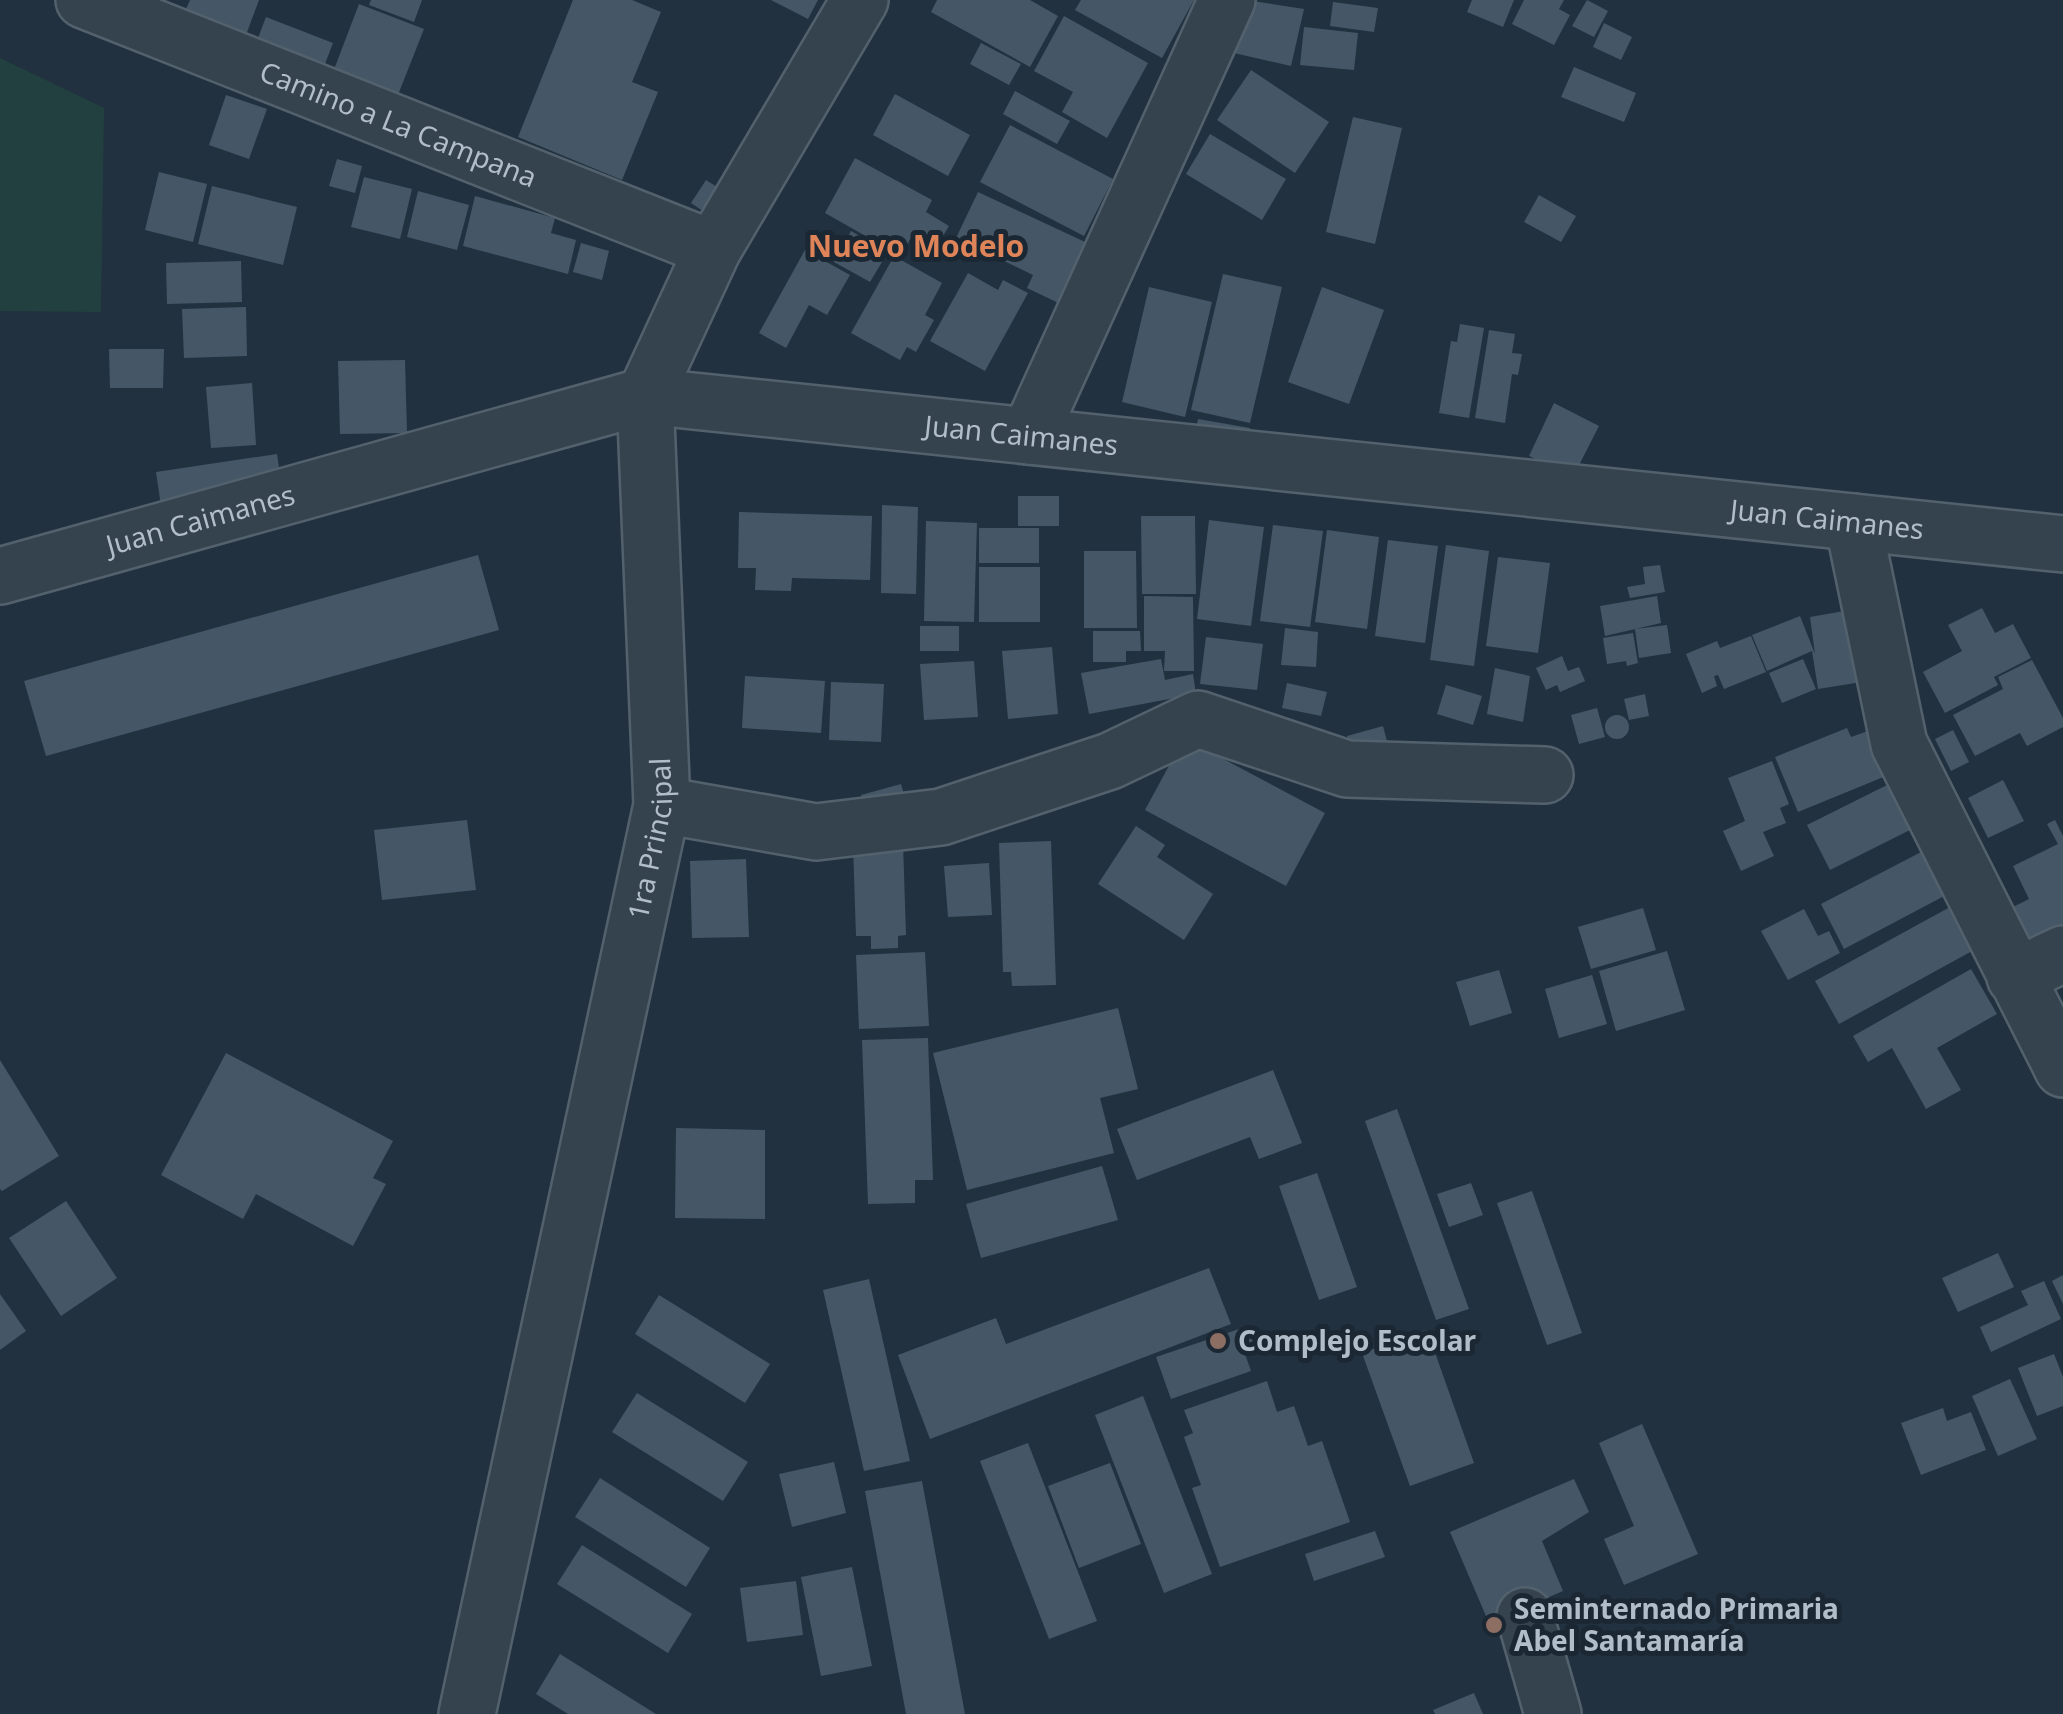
<svg xmlns="http://www.w3.org/2000/svg" width="2063" height="1714" font-family="'Noto Sans',sans-serif">
<style>
.green{fill:#234040}
.building{fill:#455766}
.lines{fill:none;stroke-linecap:round;stroke-linejoin:round}
.minor-casing{stroke:#53616d;stroke-width:60}
.minor{stroke:#35434f;stroke-width:55}
.education-dot{fill:#8d6e63;stroke:#1b2834;stroke-width:4}
.labels{text-anchor:middle;stroke-width:10;stroke-linejoin:round;paint-order:stroke}
.street-label{font-size:28px;fill:#b1beca;stroke:#1b2834}
.poi-label{font-size:28px;font-weight:bold;fill:#b1beca;stroke:#1b2834;text-anchor:start}
.neighbourhood-label{font-size:30px;font-weight:bold;fill:#df8458;stroke:#1b2834}
</style>
<rect width="100%" height="100%" fill="#21313f"/>
<!-- green -->
<path class="green" d="M0,58L104,108L101,312L0,311Z"/>
<!-- building -->
<path class="building" d="M190,0H259L246,35L185,11Z
M371,0H422L414,22L369,5Z
M573,0H632L661,12L632,82L658,92L622,180L518,137Z
M771,0H818L808,19Z
M937,0H1030L1058,16L1030,67L931,12Z
M1081,0H1194L1162,58L1075,10Z
M1246,0L1304,9L1291,66L1234,53Z
M1472,0H1514L1503,27L1467,12Z
M1524,0H1564L1559,9L1570,15L1554,45L1512,24Z
M1587,0L1608,11L1594,37L1572,26Z
M1333,2L1378,8L1374,32L1330,26Z
M359,4L424,29L394,105L330,80Z
M1064,16L1148,63L1107,138L1062,112L1073,92L1034,71Z
M266,17L333,43L320,77L253,51Z
M1604,23L1632,37L1621,60L1593,47Z
M1304,27L1358,33L1354,70L1300,65Z
M981,43L1021,64L1009,85L970,64Z
M1574,67L1636,93L1624,122L1561,97Z
M1251,70L1329,122L1295,173L1217,120Z
M1015,91L1070,121L1057,144L1003,114Z
M895,94L970,135L948,176L873,135Z
M226,95L267,109L249,159L209,145Z
M1353,117L1402,128L1375,244L1326,232Z
M1010,125L1113,179L1084,236L980,182Z
M1210,134L1286,179L1262,220L1186,174Z
M855,158L932,200L926,212L949,226L937,246L914,232L901,256L825,213Z
M337,159L362,166L355,193L329,186Z
M159,172L207,184L193,242L145,230Z
M364,177L412,189L400,239L351,227Z
M706,180L725,192L716,220L691,203Z
M212,186L297,207L283,265L198,244Z
M418,191L469,205L457,250L407,237Z
M978,192L1098,248L1069,308L1027,288L1033,275L956,238Z
M1539,195L1576,216L1561,242L1524,222Z
M475,196L555,218L551,233L576,240L568,274L463,246Z
M851,231L888,252L870,282L834,262Z
M581,243L609,251L602,280L573,272Z
M805,250L850,275L827,315L809,305L786,348L759,333Z
M894,256L942,283L925,315L934,320L916,352L907,347L900,360L851,333Z
M241,261L242,302L167,304L166,263Z
M968,273L998,290L1003,280L1028,293L985,371L930,341Z
M1223,274L1282,287L1250,423L1191,410Z
M1149,287L1212,302L1185,417L1122,402Z
M1322,287L1384,310L1349,404L1288,382Z
M246,307L247,356L184,358L182,309Z
M1460,324L1484,328L1469,418L1439,413L1451,341L1457,342Z
M1489,330L1515,334L1512,353L1522,354L1518,375L1512,374L1505,423L1475,418Z
M109,349H164L163,388H110Z
M405,360L407,433L340,434L338,361Z
M252,383L256,445L211,448L206,387Z
M1554,403L1599,426L1573,477L1529,456Z
M1198,419L1250,428L1246,453L1194,444Z
M277,454L282,488L161,506L156,472Z
M1018,496H1059V526H1018Z
M882,505L918,507L916,594L881,593Z
M739,512L872,516L870,580L792,578L791,591L755,590L756,568H738Z
M1141,516H1195L1196,594H1142Z
M1209,520L1264,527L1251,626L1197,619Z
M926,521L977,523L974,622L924,621Z
M1273,525L1323,531L1310,627L1260,621Z
M979,528H1039V563H979Z
M1327,530L1379,537L1367,629L1315,622Z
M1388,540L1438,546L1425,643L1375,636Z
M1446,545L1489,551L1474,666L1430,660Z
M1084,551H1136L1137,628H1084Z
M478,555L499,630L46,756L24,681Z
M1498,557L1550,563L1538,653L1486,646Z
M1660,565L1665,592L1630,598L1627,587L1645,584L1643,567Z
M979,567H1040V622H979Z
M1144,596L1193,597L1194,671H1164L1165,651H1144Z
M1657,596L1661,623L1605,636L1600,606Z
M1982,608L1995,633L2013,624L2031,658L1994,677L1998,685L1945,713L1923,672L1962,651L1948,625Z
M1850,610L1868,681L1818,689L1812,651L1767,671L1752,635L1800,616L1815,654L1810,617Z
M1667,625L1671,653L1639,658L1635,629Z
M920,626H959V651H920Z
M1285,628L1318,632L1316,667L1281,665Z
M1093,631H1140L1141,651H1126V662H1093Z
M1633,633L1638,663L1627,666L1626,661L1607,664L1603,638Z
M1751,636L1766,672L1724,689L1718,675L1714,676L1717,686L1702,693L1686,654L1717,641L1720,648Z
M1206,637L1263,644L1257,690L1200,684Z
M1052,647L1058,714L1008,719L1002,651Z
M1562,656L1568,671L1579,667L1585,681L1560,692L1557,685L1546,690L1536,668Z
M1161,659L1165,680L1193,674L1196,694L1089,714L1081,673Z
M1803,659L1816,689L1782,703L1769,673Z
M2032,660L2063,718V727L2027,746L2020,733L1975,756L1953,715L2003,689L1998,677Z
M974,661L978,717L924,720L920,664Z
M1495,668L1530,676L1523,722L1487,714Z
M745,676L825,681L821,733L742,728Z
M831,682L884,684L881,742L829,740Z
M1287,683L1327,692L1321,716L1282,708Z
M1446,685L1482,696L1473,725L1437,714Z
M1645,694L1649,716L1629,720L1624,699Z
M1597,708L1605,737L1579,744L1571,715Z
M1605 727a12 12 0 1 1 24 0a12 12 0 1 1-24 0Z
M1383,726L1389,749L1354,759L1347,736Z
M1847,728L1851,737L1868,731L1886,776L1798,812L1775,757Z
M1953,730L1969,762L1951,771L1935,739Z
M1184,738L1325,813L1286,886L1145,810Z
M1772,761L1789,804L1780,808L1786,823L1763,832L1774,856L1741,871L1723,831L1745,821L1728,778Z
M2003,780L2024,821L1988,838L1968,798Z
M1891,783L1914,828L1830,870L1807,825Z
M901,784L908,809L867,820L861,795Z
M467,820L476,890L382,900L374,830Z
M2055,820L2063,836V938L2053,943L2046,930L2029,938L2013,907L2029,899L2013,866L2058,844L2047,824Z
M1136,826L1165,845L1157,857L1213,894L1184,940L1098,884Z
M1051,841L1056,985L1012,986L1011,972H1003L999,843Z
M903,843L906,935L898,936V948L871,949V936H856L853,845Z
M1925,850L1948,894L1844,949L1821,904Z
M746,859L749,937L692,938L690,861Z
M989,863L992,915L948,917L944,866Z
M1950,907L1974,950L1839,1024L1815,981Z
M1643,908L1656,950L1591,969L1578,927Z
M1804,909L1818,936L1829,931L1840,953L1788,980L1761,931Z
M1667,951L1685,1010L1616,1031L1599,971Z
M925,952L929,1026L859,1029L856,955Z
M1971,969L1997,1014L1937,1048L1961,1090L1926,1109L1892,1048L1868,1062L1853,1036Z
M1499,970L1512,1013L1470,1026L1456,982Z
M1592,975L1607,1024L1559,1038L1545,989Z
M1118,1008L1138,1089L1100,1098L1114,1153L967,1190L933,1053Z
M928,1038L933,1180H915V1203L868,1204L862,1040Z
M226,1053L393,1141L373,1178L386,1184L353,1246L256,1194L243,1219L161,1175Z
M0,1060L59,1156L2,1191L0,1189Z
M1273,1070L1302,1143L1259,1159L1250,1137L1137,1180L1117,1129Z
M1397,1109L1469,1309L1436,1320L1365,1121Z
M676,1128L765,1130V1219L675,1218Z
M1102,1166L1118,1220L981,1258L966,1204Z
M1317,1173L1357,1287L1319,1300L1279,1186Z
M1471,1183L1483,1215L1449,1227L1437,1194Z
M1532,1191L1582,1333L1547,1345L1497,1203Z
M66,1201L117,1278L61,1316L9,1238Z
M1998,1253L2014,1287L1958,1312L1942,1278Z
M1209,1268L1231,1324L930,1439L898,1355L996,1318L1006,1344Z
M2063,1275V1304L2052,1281Z
M869,1279L910,1461L864,1471L823,1290Z
M2044,1281L2061,1319L1991,1352L1980,1327L2028,1305L2021,1291Z
M0,1294L26,1331L0,1350Z
M659,1295L770,1364L745,1403L635,1334Z
M1248,1326L1257,1350L1245,1354L1251,1371L1171,1399L1156,1357Z
M1427,1330L1474,1463L1410,1486L1362,1353Z
M2054,1354L2063,1377V1406L2037,1416L2018,1368Z
M2010,1379L2037,1439L1998,1456L1972,1396Z
M1267,1381L1277,1412L1294,1406L1308,1446L1322,1441L1350,1522L1220,1567L1192,1488L1201,1485L1184,1437L1193,1433L1184,1410Z
M637,1393L748,1462L723,1501L612,1432Z
M1143,1396L1212,1574L1164,1593L1095,1415Z
M1943,1408L1947,1421L1971,1412L1986,1450L1921,1475L1901,1423Z
M1642,1424L1698,1554L1624,1585L1604,1539L1634,1526L1599,1443Z
M1028,1443L1097,1621L1049,1639L980,1461Z
M834,1462L846,1513L792,1527L779,1474Z
M1110,1463L1141,1544L1079,1568L1048,1486Z
M600,1478L710,1548L686,1587L575,1517Z
M1574,1479L1589,1512L1542,1541L1563,1591L1489,1623L1450,1532Z
M922,1481L965,1714H906L865,1491Z
M1375,1531L1385,1557L1314,1581L1305,1554Z
M582,1545L692,1614L668,1653L557,1584Z
M852,1567L872,1666L821,1676L801,1577Z
M796,1581L803,1635L747,1642L740,1588Z
M560,1654L656,1714H568L536,1694Z
M1474,1693L1483,1714H1435L1433,1710Z"/>
<g class="lines">
<!-- minor casing -->
<g class="minor-casing">
<g id="minor">
<path id="s1" d="M84,0L713,249"/>
<path d="M1029,436L1227,0"/>
<path d="M1853,522L1899,744L2063,1069"/>
<path id="s2" d="M0,576L645,396L2063,544"/>
<path d="M662,805L816,832L941,817L1110,761L1198,719L1347,769L1545,775"/>
<path d="M2015,977L2063,954"/>
<path d="M1525,1616L1553,1714"/>
<path id="s3" d="M467,1714L662,805L645,396L713,249L860,0"/>
</g>
</g>
<!-- minor -->
<use href="#minor" class="minor"/>
</g>
<!-- markers -->
<g class="education-dot">
<circle cx="1218" cy="1341" r="10"/>
<circle cx="1494" cy="1625" r="10"/>
</g>
<g class="labels">
<!-- street labels -->
<g class="street-label">
<text dy="10" stroke="none"><textPath href="#s1" startOffset="338">Camino a La Campana</textPath></text>
<text dy="10" stroke="none"><textPath href="#s2" startOffset="1048">Juan Caimanes</textPath></text>
<text dy="10" stroke="none"><textPath href="#s2" startOffset="1858">Juan Caimanes</textPath></text>
<text dy="10" stroke="none"><textPath href="#s2" startOffset="208">Juan Caimanes</textPath></text>
<text dy="10" stroke="none"><textPath href="#s3" startOffset="895">1ra Principal</textPath></text>
</g>
<!-- poi labels -->
<g class="poi-label">
<text x="1238" y="1351">Complejo Escolar</text>
<text x="1514" y="1619">Seminternado Primaria<tspan x="1514" dy="32">Abel Santamaría</tspan></text>
</g>
<!-- neighbourhood labels -->
<g class="neighbourhood-label">
<text x="916" y="257">Nuevo Modelo</text>
</g>
</g>
</svg>
